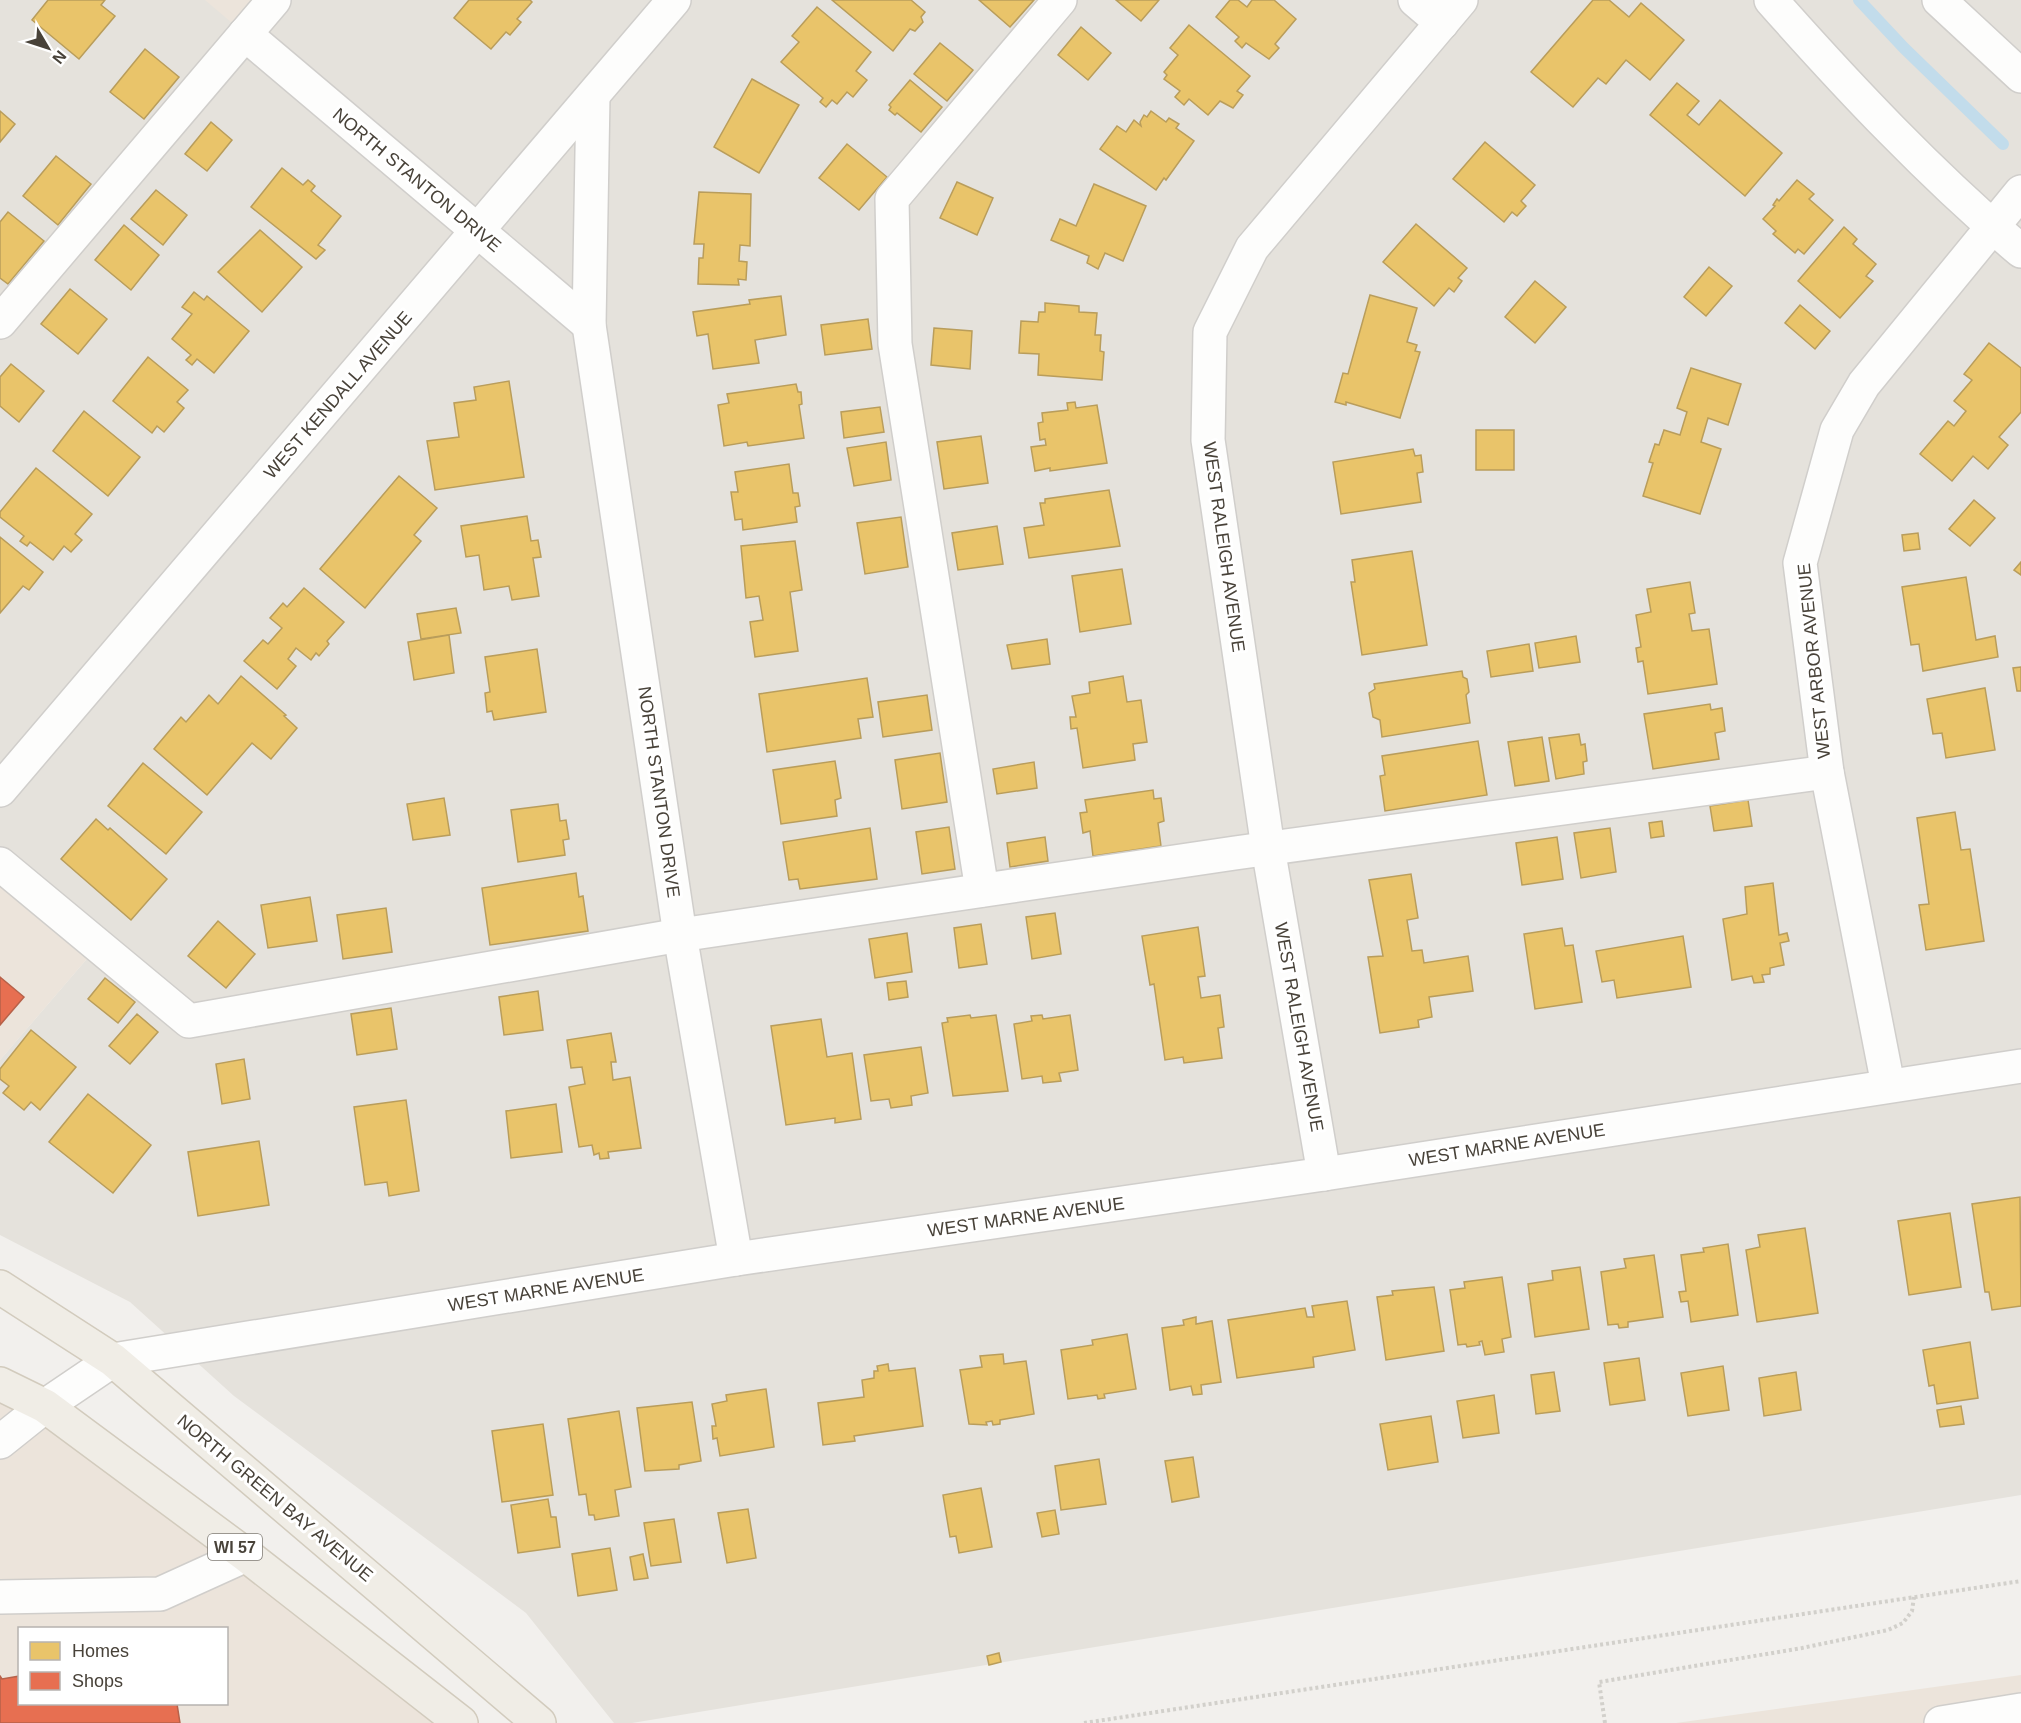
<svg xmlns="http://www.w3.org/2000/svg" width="2021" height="1723" viewBox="0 0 2021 1723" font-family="Helvetica,sans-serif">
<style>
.residential{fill:#e5e2dc}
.commercial{fill:#ece4db;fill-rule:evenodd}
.homes{fill:#e9c46a;stroke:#b99d5b;stroke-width:1.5}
.shops{fill:#e76f51;stroke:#b7624a;stroke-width:1.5}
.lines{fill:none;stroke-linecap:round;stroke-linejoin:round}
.stream{stroke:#c2dceb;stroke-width:12}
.minor-casing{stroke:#d0cecb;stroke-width:36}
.major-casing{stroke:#d2cbbd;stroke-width:36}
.path{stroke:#d2d0cb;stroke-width:4;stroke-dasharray:3 3;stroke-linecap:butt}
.minor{stroke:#fdfdfc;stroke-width:33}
.major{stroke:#f0ede6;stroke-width:33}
.labels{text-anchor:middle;stroke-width:6;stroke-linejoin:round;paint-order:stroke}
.shield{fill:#fff;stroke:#7f7b74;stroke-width:1.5}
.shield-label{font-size:16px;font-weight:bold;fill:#484239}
.street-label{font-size:18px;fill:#484239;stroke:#fff}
</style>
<rect width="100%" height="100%" fill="#f2f0ed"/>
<polygon class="residential" points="0,0 2021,0 2021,1495 632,1723 614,1723 526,1613 234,1396 130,1302 0,1235 0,1060 98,946 0,864"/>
<g class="commercial">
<polygon points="205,0 274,0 245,34"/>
<polygon points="0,864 98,946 0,1060"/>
<path d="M0,1384L461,1723H0ZM20,1628H226V1704H20Z"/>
<polygon points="2021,1675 2021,1723 1676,1723"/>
</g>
<g class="homes">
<polygon points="48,0 105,0 101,5 115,16 79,59 32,20"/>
<polygon points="469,0 530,0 532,2 517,19 521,22 510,35 506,32 491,49 454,18"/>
<polygon points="832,0 911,0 925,12 921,17 923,22 915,31 910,29 893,51"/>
<polygon points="979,0 1034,0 1010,27"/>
<polygon points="1116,0 1159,0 1141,21"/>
<polygon points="1230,0 1238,0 1247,7 1252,0 1274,0 1296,19 1275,44 1279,48 1269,59 1246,43 1242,48 1235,41 1239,37 1216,17"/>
<polygon points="1593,0 1609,0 1629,17 1641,3 1684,40 1650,80 1626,60 1606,84 1598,78 1573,107 1531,72"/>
<polygon points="817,7 871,52 856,71 867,80 853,97 847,92 837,104 832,100 826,107 820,102 823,98 781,62 799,42 792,36"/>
<polygon points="1189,25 1250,76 1237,91 1243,95 1233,108 1220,101 1208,115 1189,99 1184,105 1175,97 1180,91 1164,79 1167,75 1164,72 1178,55 1170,48"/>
<polygon points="1081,27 1111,53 1088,80 1058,55"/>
<polygon points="940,43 973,70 947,101 914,74"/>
<polygon points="145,49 179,77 144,119 110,92"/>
<polygon points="752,79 799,105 759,173 714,147"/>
<polygon points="910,80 942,107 921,132 897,113 895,115 889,110 891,107 889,105"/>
<polygon points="1677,83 1699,101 1687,115 1699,125 1720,100 1782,153 1745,196 1650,115"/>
<polygon points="0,111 15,124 0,142"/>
<polygon points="1151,111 1166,122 1169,118 1179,124 1176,128 1194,141 1166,180 1164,178 1156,190 1100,149 1117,126 1126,132 1134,120 1141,126 1140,122 1144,115 1147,117"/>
<polygon points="211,122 232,140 207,171 185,154"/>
<polygon points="1485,142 1535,185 1521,201 1526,206 1517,216 1512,212 1504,222 1453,179"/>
<polygon points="847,144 887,177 859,210 819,178"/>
<polygon points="56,156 91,184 58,225 23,196"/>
<polygon points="282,168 303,185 308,180 315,186 311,191 341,216 318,245 325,250 316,259 251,207"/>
<polygon points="1797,180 1814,194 1809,199 1833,220 1804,254 1798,249 1795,253 1773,234 1776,231 1763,219 1775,206 1773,205 1777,199 1779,201"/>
<polygon points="957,182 993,198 977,235 940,218"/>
<polygon points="1094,184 1146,206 1123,261 1105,253 1098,269 1087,263 1089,256 1051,240 1060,219 1076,226"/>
<polygon points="156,190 187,215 163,245 131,219"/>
<polygon points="699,192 751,194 750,246 740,245 739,261 747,262 746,280 738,279 739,285 698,284 699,258 703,258 704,244 694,244"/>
<polygon points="8,212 44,241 8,284 0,278 0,222"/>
<polygon points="1416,224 1467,268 1458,278 1462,281 1454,292 1449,288 1434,306 1383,262"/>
<polygon points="124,225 159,255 131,290 95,260"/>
<polygon points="1844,227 1857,239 1853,244 1876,264 1866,276 1873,281 1840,318 1798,281"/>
<polygon points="260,230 302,267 262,312 218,272"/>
<polygon points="1709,267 1732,286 1706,316 1684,297"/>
<polygon points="1535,281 1566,307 1535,343 1505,317"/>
<polygon points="70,289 107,319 78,354 41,324"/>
<polygon points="194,292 204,300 207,296 249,331 214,373 197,359 192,365 186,360 191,355 172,339 192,314 182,307"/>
<polygon points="1370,295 1417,308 1407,342 1417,345 1415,351 1420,352 1400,418 1346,402 1346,405 1335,402 1343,373 1348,374"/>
<polygon points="781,296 786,335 755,340 759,363 713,369 708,334 697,336 693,312 750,304 749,300"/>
<polygon points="1045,303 1079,306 1079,312 1097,313 1095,335 1101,335 1100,351 1104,352 1102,380 1038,375 1039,354 1019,353 1021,321 1038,322 1039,312 1045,312"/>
<polygon points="1800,305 1830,331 1815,349 1785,323"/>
<polygon points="868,319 872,349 825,355 821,325"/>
<polygon points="934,328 972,331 970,369 931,365"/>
<polygon points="1989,343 2021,368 2021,412 1999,437 2008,445 1988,469 1973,456 1952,481 1920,454 1948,421 1954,426 1966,411 1954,401 1972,380 1964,374"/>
<polygon points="148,357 188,390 177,402 184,408 164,432 157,426 152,433 113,401"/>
<polygon points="11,364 44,391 19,422 0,406 0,377"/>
<polygon points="1691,368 1741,384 1728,425 1708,418 1701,442 1721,449 1700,514 1643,496 1653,463 1649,462 1655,444 1659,445 1664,430 1680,435 1687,412 1677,408"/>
<polygon points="509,381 524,477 435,490 427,441 459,437 454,403 476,400 474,387"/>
<polygon points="796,384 798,392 801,392 802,404 799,405 804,438 748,446 747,442 724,446 718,405 729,403 727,394"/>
<polygon points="1075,402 1076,408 1097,405 1107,463 1050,471 1050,468 1035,471 1031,447 1046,445 1045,439 1040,440 1038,423 1043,422 1042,413 1068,410 1067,403"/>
<polygon points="880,407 884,432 844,438 841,412"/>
<polygon points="84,411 140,457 108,496 53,451"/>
<rect x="1476" y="430" width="38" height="40"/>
<polygon points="981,436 988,483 944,489 937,442"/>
<polygon points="886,442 891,480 854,486 847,448"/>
<polygon points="1413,449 1415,456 1421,455 1423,472 1417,473 1421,502 1341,514 1333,462"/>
<polygon points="789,464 793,493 798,493 800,506 795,507 797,522 743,530 742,519 735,520 731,492 738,492 735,472"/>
<polygon points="36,468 92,514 75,534 82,540 71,552 64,546 53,560 30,542 27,546 20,541 24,536 0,517 0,512"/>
<polygon points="399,476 437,508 414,535 421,541 365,608 320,569"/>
<polygon points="1109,490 1120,546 1029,558 1024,528 1044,525 1040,503 1045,503 1045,499"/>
<polygon points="1974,500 1995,518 1970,546 1949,529"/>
<polygon points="527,516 531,541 538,540 541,557 533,558 539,596 512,600 509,586 484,590 479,555 466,557 461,526"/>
<polygon points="901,517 908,567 865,574 857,523"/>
<polygon points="997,526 1003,564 958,570 952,533"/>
<polygon points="1918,533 1920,549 1904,551 1902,535"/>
<polygon points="0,537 43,572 29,590 23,586 0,613"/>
<polygon points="795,541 802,590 790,592 798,651 755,657 750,622 763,620 759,596 746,598 741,546"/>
<polygon points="1412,551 1427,645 1362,655 1351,582 1355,582 1352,560"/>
<polygon points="2021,562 2021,575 2014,570"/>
<polygon points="1122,569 1131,624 1080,632 1072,576"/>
<polygon points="1966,577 1976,640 1995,636 1998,657 1923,671 1919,644 1911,645 1902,587"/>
<polygon points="1690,582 1695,613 1689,614 1692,631 1709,629 1717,684 1648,694 1643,661 1638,662 1636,648 1641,647 1636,615 1651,612 1647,589"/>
<polygon points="304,588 344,622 327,641 329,644 319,656 316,653 311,660 296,648 288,659 296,666 277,689 244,661 263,640 268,644 282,628 270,618 283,603 287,607"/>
<polygon points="456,608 461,633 421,639 417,614"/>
<polygon points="449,635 454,673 414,680 408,642"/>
<polygon points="1576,636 1580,662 1539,668 1535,643"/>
<polygon points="1047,639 1050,664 1012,669 1007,645"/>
<polygon points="1529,644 1533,671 1491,677 1487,651"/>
<polygon points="537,649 546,712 494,720 492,711 487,712 485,693 490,692 485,657"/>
<polygon points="2021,667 2021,691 2017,691 2013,668"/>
<polygon points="1462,671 1463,677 1467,679 1469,692 1466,695 1470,723 1382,737 1380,720 1373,717 1369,693 1375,689 1374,684"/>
<polygon points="241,676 286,715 284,716 297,728 271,759 252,743 207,795 154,749 181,717 186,722 209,695 218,704"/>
<polygon points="1123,676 1127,702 1141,700 1147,742 1133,744 1135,760 1083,768 1077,728 1071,729 1070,717 1076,717 1072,696 1090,693 1089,682"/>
<polygon points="867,678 873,717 858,719 861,738 767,752 759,694"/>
<polygon points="1985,688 1995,750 1946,758 1942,733 1933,734 1927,699"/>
<polygon points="927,695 932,730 883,737 878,702"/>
<polygon points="1710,704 1711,710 1722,708 1725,731 1715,733 1719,759 1653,769 1644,714"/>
<polygon points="1579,734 1581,745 1585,744 1587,761 1583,762 1584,774 1556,779 1549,738"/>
<polygon points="1542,737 1549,781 1515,786 1508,742"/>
<polygon points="1478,741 1487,795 1385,811 1380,776 1385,775 1382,756"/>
<polygon points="940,753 947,802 902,809 895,760"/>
<polygon points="835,761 841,798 835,800 837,816 781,824 773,770"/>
<polygon points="1034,762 1037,788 997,794 993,769"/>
<polygon points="143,763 202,812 166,854 108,806"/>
<polygon points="1153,790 1154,799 1161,798 1164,821 1158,823 1161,846 1093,856 1090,831 1083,833 1080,813 1087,812 1085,800"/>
<polygon points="444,798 450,835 413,840 407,804"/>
<polygon points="1748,800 1752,826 1714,831 1710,806"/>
<polygon points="558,804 560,821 566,820 569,839 563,840 565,855 518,862 511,810"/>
<polygon points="1955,812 1961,850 1970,849 1984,941 1926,950 1919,905 1929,904 1917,818"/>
<polygon points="96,819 108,830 110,828 167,879 131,920 61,859"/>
<polygon points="1662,821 1664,836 1651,838 1649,823"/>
<polygon points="949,827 955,869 922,874 916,832"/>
<polygon points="870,828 877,879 800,889 798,879 789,880 783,842"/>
<polygon points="1610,828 1616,872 1581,878 1574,833"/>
<polygon points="1045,837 1048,861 1010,867 1007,843"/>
<polygon points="1557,837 1563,879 1522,885 1516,843"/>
<polygon points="576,873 579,897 583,896 588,931 490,945 482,888"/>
<polygon points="1411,874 1418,918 1407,920 1412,951 1422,950 1424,963 1468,956 1473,991 1429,997 1432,1017 1418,1020 1419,1027 1380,1033 1368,957 1383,956 1369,880"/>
<polygon points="1773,883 1779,935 1787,933 1789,941 1780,943 1784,965 1770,968 1770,974 1762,975 1764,982 1754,983 1752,976 1732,980 1723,919 1747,914 1745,887"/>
<polygon points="310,897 317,941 268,948 261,905"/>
<polygon points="386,908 392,952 343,959 337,915"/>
<polygon points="1055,913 1061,954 1032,959 1026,917"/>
<polygon points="218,921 255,954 226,988 188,956"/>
<polygon points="981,924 987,964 959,968 954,928"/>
<polygon points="1198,927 1205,976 1198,977 1201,998 1220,995 1224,1027 1218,1028 1222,1058 1184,1063 1183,1057 1165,1060 1154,984 1150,985 1142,936"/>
<polygon points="1562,928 1565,946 1573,945 1582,1002 1535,1009 1524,934"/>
<polygon points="907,933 912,972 875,978 869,939"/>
<polygon points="1683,936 1691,987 1617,998 1614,980 1602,982 1596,951"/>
<polygon points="105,978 135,1002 118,1023 88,999"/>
<polygon points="906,981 908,997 889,1000 887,983"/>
<polygon points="538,991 543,1030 504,1035 499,997"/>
<polygon points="391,1008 397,1049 357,1055 351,1014"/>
<polygon points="137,1014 158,1032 130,1064 109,1046"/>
<polygon points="970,1015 971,1018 996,1015 1008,1091 953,1096 942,1023 948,1022 947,1018"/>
<polygon points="1042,1015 1043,1019 1070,1015 1078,1070 1059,1073 1061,1081 1043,1083 1042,1076 1022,1079 1014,1024 1032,1021 1031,1016"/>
<polygon points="821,1019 827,1057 852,1053 861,1119 835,1123 835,1118 786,1125 771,1026"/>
<polygon points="31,1030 76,1067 40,1110 31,1102 24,1110 3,1093 9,1086 0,1079 0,1069"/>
<polygon points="611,1033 616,1062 611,1062 613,1080 630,1077 641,1148 608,1152 609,1158 600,1159 599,1153 594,1155 592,1145 579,1147 569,1087 585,1084 582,1067 571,1068 567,1040"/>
<polygon points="921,1047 928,1093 911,1096 912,1105 891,1108 889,1099 871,1101 864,1055"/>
<polygon points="244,1059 250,1099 222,1104 216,1064"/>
<polygon points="88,1094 151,1145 113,1193 49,1142"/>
<polygon points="406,1100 419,1191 389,1196 387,1182 365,1185 354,1107"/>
<polygon points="556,1104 562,1152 511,1158 506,1111"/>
<polygon points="259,1141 269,1205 198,1216 188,1152"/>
<polygon points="2020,1197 2021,1306 1992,1310 1989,1292 1985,1292 1972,1204"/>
<polygon points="1950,1213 1961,1287 1909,1295 1898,1221"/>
<polygon points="1805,1228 1818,1313 1757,1322 1746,1250 1760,1247 1758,1235"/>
<polygon points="1728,1244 1738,1315 1691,1322 1688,1301 1681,1302 1679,1292 1686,1291 1681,1255 1704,1252 1703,1248"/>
<polygon points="1654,1255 1663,1317 1628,1322 1628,1327 1619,1328 1618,1324 1608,1325 1601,1272 1626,1268 1624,1259"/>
<polygon points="1580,1267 1589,1329 1535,1337 1528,1284 1553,1280 1552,1271"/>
<polygon points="1502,1277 1511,1337 1502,1339 1504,1352 1485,1355 1482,1341 1479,1342 1480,1345 1467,1347 1466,1344 1458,1345 1450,1290 1465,1288 1464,1282"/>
<polygon points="1434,1287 1444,1351 1386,1360 1377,1297 1393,1295 1392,1291"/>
<polygon points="1347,1301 1355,1350 1313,1357 1314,1367 1237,1378 1228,1320 1305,1308 1307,1317 1314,1317 1312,1306"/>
<polygon points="1196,1317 1196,1324 1212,1321 1221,1382 1201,1385 1202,1394 1193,1395 1191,1386 1170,1390 1162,1328 1184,1325 1183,1320"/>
<polygon points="1127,1334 1136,1389 1104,1394 1105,1398 1098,1399 1097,1395 1068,1399 1061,1350 1093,1345 1092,1340"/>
<polygon points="1970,1342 1978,1398 1937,1404 1934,1385 1929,1386 1923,1350"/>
<polygon points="1003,1354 1004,1364 1026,1361 1034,1414 1000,1420 1000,1424 993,1425 992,1421 986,1422 987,1425 969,1424 960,1370 982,1367 980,1356"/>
<polygon points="1639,1358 1645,1400 1610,1405 1604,1363"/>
<polygon points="888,1364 889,1371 915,1368 923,1426 854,1436 855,1441 823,1445 818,1403 864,1397 862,1380 874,1378 874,1371 878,1371 877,1366"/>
<polygon points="1723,1366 1729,1410 1688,1416 1681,1373"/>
<polygon points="1554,1372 1560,1411 1536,1414 1531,1375"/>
<polygon points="1796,1372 1801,1410 1764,1416 1759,1378"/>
<polygon points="766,1389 774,1447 720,1456 717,1438 713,1439 712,1426 716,1426 712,1404 727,1401 726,1395"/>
<polygon points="1494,1395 1499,1433 1463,1438 1457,1401"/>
<polygon points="692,1402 701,1461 679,1465 679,1469 645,1471 637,1408"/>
<polygon points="1961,1406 1964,1424 1940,1427 1937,1410"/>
<polygon points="619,1411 631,1487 615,1490 619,1516 595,1520 594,1515 589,1515 586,1494 579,1495 568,1419"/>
<polygon points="1431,1416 1438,1462 1388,1470 1380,1424"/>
<polygon points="543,1424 553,1495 502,1502 492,1431"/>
<polygon points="1193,1457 1199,1497 1172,1502 1165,1461"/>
<polygon points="1099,1459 1106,1504 1061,1510 1055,1466"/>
<polygon points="981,1488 992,1547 959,1553 956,1536 950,1537 943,1495"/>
<polygon points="548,1499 551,1517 556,1517 560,1547 518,1553 511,1505"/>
<polygon points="748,1509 756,1558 727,1563 718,1513"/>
<polygon points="1055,1510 1059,1534 1042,1537 1037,1513"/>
<polygon points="674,1519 681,1562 651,1566 644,1523"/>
<polygon points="610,1548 617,1590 578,1596 572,1554"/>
<polygon points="643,1554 648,1578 634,1580 630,1557"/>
<polygon points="999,1653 1001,1662 989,1665 987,1656"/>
</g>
<g class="shops">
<polygon points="0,977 24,997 0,1025"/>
<polygon points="0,1676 2,1679 20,1676 20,1704 177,1704 180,1723 0,1723"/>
</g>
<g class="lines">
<polyline class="stream" points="1859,0 1904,48 2003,144"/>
<defs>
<g id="minor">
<polyline points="1415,0 1442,23"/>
<path d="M1771,0C1849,88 1931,175 2021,251"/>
<polyline points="1939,0 2021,76"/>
<polyline points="245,34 589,325"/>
<polyline points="593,96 589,325 680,935 736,1259"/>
<polyline points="0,322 274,0"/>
<polyline points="0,790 674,0"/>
<polyline points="0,864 189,1021 680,935 1235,853 1827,772"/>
<polyline points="982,890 895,344 892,199 1060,0"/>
<polyline points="1888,1085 1827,772 1800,563 1837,430 1864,384 2021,192"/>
<polyline points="1324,1174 1268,848 1208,440 1210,332 1252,248 1461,0"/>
<polyline points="0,1442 45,1406 113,1360 736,1259 1324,1174 2021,1066"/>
<polyline points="0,1597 160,1594 246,1555"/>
<polyline points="1941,1723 2021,1710"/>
</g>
<g id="major">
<polyline points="0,1287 113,1360 539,1723"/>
<polyline points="0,1384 45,1406 246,1555 461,1723"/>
</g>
</defs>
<use href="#minor" class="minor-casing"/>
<use href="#major" class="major-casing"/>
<g class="path">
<polyline points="1084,1723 2021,1581"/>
<polyline points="1605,1723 1599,1682 1802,1648 1888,1630 1903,1623 1912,1611 1914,1597"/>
</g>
<use href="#minor" class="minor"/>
<use href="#major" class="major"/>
</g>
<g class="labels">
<rect class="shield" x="208" y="1534" width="54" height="26" rx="4.5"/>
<g class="shield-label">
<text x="235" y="1553">WI 57</text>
</g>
<g class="street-label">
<text transform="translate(417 180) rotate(40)" y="6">NORTH STANTON DRIVE</text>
<text transform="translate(338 395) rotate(-49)" y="6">WEST KENDALL AVENUE</text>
<text transform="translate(1224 547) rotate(82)" y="6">WEST RALEIGH AVENUE</text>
<text transform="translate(1814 661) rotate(-96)" y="6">WEST ARBOR AVENUE</text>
<text transform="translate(659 792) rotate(82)" y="6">NORTH STANTON DRIVE</text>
<text transform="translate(1299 1027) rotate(80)" y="6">WEST RALEIGH AVENUE</text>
<text transform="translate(1507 1145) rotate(-9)" y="6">WEST MARNE AVENUE</text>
<text transform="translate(1026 1217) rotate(-8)" y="6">WEST MARNE AVENUE</text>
<text transform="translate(546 1290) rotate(-9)" y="6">WEST MARNE AVENUE</text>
<text transform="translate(275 1498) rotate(40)" y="6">NORTH GREEN BAY AVENUE</text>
</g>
</g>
<rect x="18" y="1627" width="210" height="78" fill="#ffffff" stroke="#b6b3b0" stroke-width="1.5"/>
<rect x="30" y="1642" width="30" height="18" fill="#e9c46a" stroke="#b6b3b0" stroke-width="1.5"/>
<text x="72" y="1657" font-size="18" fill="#484239">Homes</text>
<rect x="30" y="1672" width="30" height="18" fill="#e76f51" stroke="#b6b3b0" stroke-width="1.5"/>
<text x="72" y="1687" font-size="18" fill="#484239">Shops</text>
<g transform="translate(48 48) rotate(129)" stroke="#ffffff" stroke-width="4.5" paint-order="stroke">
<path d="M0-4.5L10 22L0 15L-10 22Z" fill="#484239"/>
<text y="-9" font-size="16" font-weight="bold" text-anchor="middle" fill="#484239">N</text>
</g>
</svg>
